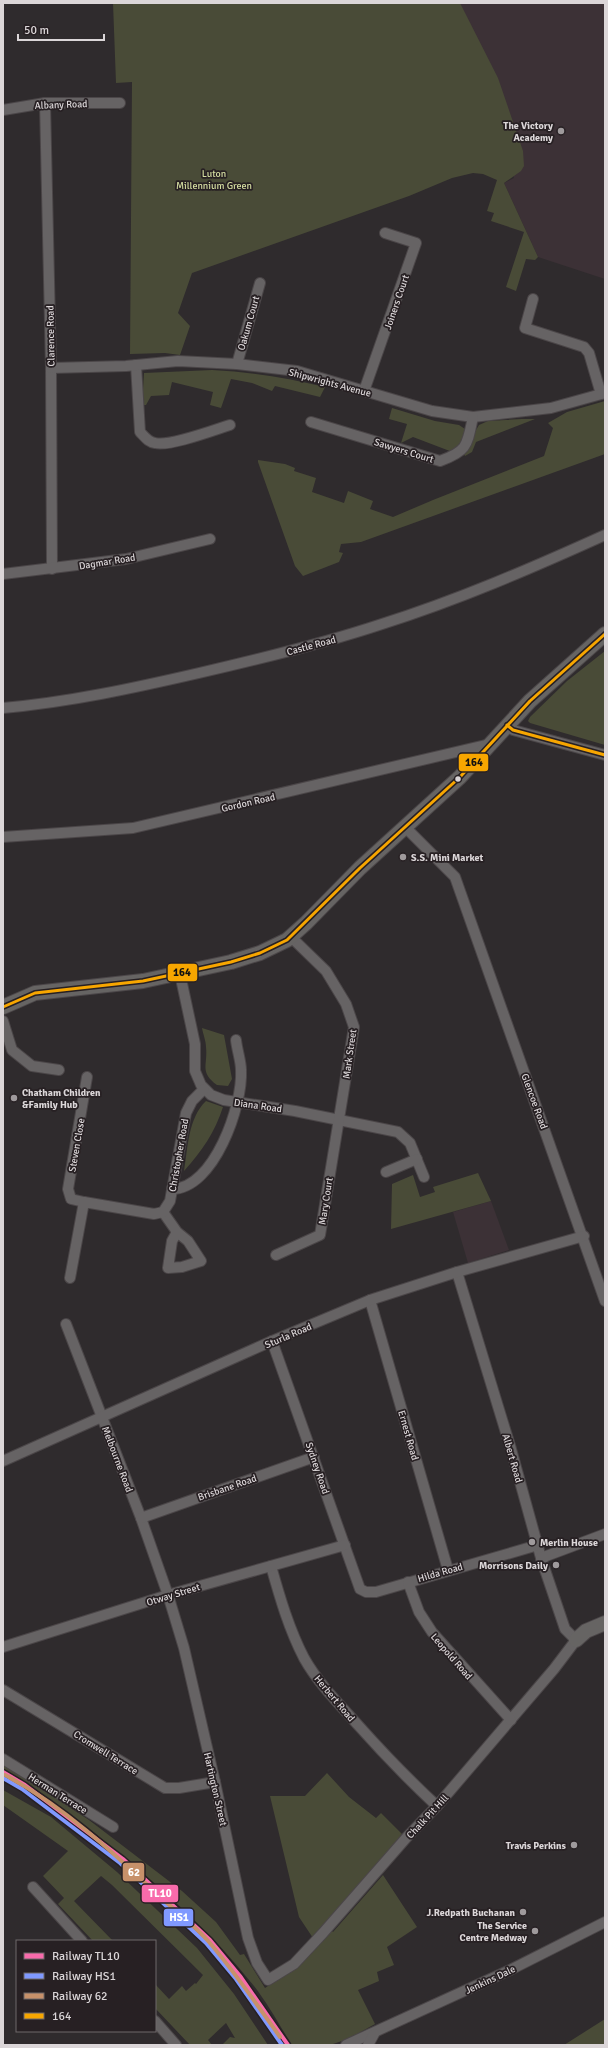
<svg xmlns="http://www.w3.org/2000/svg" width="608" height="2048" viewBox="0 0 608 2048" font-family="Signika,sans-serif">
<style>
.built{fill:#3c3136}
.green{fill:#494b37}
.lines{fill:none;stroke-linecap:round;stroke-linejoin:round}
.street-casing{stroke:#4b4648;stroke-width:12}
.secondary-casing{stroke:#4b4648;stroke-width:16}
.street{stroke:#666364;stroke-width:10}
.secondary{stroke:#666463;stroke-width:14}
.bus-1-casing{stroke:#272023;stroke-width:6}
.bus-1{stroke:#f7a600;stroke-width:3}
.rail-1-casing{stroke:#272023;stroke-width:7}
.rail-2-casing{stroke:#272023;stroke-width:7}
.rail-3-casing{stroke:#272023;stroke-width:7}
.rail-1{stroke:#f86bab;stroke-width:4}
.rail-2{stroke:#8099ff;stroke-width:4}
.rail-3{stroke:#c7916a;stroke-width:4}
.poi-dot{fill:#9f9a9c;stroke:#272023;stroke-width:1.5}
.bus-dot{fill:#dbd6d8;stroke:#272023;stroke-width:1.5}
.labels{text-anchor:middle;stroke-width:3.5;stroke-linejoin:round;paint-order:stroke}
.street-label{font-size:10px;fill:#dbd6d8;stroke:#272023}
.poi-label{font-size:10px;font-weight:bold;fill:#dbd6d8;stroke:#272023;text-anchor:end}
.park-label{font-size:10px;fill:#d4dda1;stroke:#272023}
.line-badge{stroke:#272023;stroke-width:1.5}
.badge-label{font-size:11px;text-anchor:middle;font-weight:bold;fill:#fff}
.pale-badge-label{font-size:11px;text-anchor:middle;font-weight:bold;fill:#111}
</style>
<rect width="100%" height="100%" fill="#2f2b2d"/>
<g class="built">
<polygon points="460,3 605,3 605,279 538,257 504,183 514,178"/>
<polygon points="491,1201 509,1250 468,1263 453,1212"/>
</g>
<g class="green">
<polygon points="113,3 460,3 498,78 523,151 524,166 521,171 504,183 538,257 535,260 526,259 516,291 506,287 524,232 491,221 494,213 487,211 497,180 483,174 473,173 452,178 409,196 192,273 178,313 190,326 180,355 165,353 130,354 132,82 116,83"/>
<path d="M212,370C251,372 287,378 325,387L320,397L275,386L272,391L252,383L231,379L221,408L210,405L213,392L172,382L169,395L151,396L146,405H142L144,373Z"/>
<polygon points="605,401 605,454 361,542 341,544 339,552 343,553 339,562 303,576 295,566 258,462 258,460 285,464 295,468 294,471 316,478 312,492 344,503 348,491 373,501 370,509 393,517 433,500 544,456 553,428 548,423 567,412"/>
<polygon points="392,408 435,421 459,425 465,429 467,434 455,453 413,437 401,443 407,424 389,419"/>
<polygon points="522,419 535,419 476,442 472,452 465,456 463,452 479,425 488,421"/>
<polygon points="605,651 605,745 530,723 528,721 530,717 567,681"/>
<path d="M202,1028L224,1035L232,1079L228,1086L217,1085C199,1072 208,1065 206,1047C206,1041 203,1034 202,1028Z"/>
<path d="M206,1101L223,1107C215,1132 202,1151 184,1171C188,1148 188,1118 206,1101Z"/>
<polygon points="478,1173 491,1201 391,1229 392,1184 413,1175 420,1197 435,1192 433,1187"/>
<path d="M3,1764L89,1820L182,1891L216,1922L240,1955L244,1954L265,1988L284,1975L330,1929L333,1932L383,1875L417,1927L387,1947L394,1965L377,1972L379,1981L358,1990L375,2024L348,2039L330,2045H292C280,2026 268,2004 254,1986C213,1934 165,1891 114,1849C78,1820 43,1793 3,1771Z"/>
<polygon points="327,1773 349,1797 376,1818 381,1813 402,1834 323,1933 313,1938 299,1917 270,1796 305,1796"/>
<polygon points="3,1790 51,1817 117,1872 197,1948 234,1994 268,2045 222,2045 230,2037 235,2038 226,2023 208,2040 212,2045 190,2045 155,2008 155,1984 169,1999 182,1986 186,1991 195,1983 196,1984 203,1975 112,1885 101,1876 74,1901 113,1941 93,1941 58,1904 64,1898 43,1876 68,1851 3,1805"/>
<polygon points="605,2019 605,2045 564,2045"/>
</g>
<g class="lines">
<defs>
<g id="street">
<polyline points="45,103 51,368 52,569"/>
<polyline points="3,110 45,103 120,103"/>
<polyline points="533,299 525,328 584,347 589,353 601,394"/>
<polyline points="237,364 260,283"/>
<path d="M136,365L140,432C145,437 148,442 155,443C169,447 214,430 230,425"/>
<polyline points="51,368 126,366 178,361 237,364 297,371 432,411 473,417 551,408 605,393"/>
<polyline points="364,391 416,243 385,233"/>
<path d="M311,422L440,461C468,451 467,445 473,417"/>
<polyline points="3,574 126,559 210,539"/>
<path d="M3,708C70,702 134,688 199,673C260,659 322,644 382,624C458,600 532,568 605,535"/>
<polyline points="507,725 513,730 605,755"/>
<polyline points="405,827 455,877 605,1301"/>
<polyline points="3,837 133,828 490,744"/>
<polyline points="180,974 195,1044 195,1071 201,1085 211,1095 224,1100 295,1111 398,1132 410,1143 424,1177"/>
<polyline points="3,1021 12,1050 32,1066 59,1070"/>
<polyline points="386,1172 417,1159"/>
<path d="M172,1189C214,1189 243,1105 241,1070C241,1061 237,1050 236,1040"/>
<polyline points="84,1202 71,1199 68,1189 87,1077"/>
<polyline points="163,1212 177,1232 188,1241 201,1261 182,1267 168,1268 172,1241 177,1232"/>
<polyline points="276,1255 320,1235 354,1027 346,1004 326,971 291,937"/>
<polyline points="70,1278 84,1202 154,1214 163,1212 170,1201 186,1113 192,1101 204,1089"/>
<polyline points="370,1300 448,1570"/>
<polyline points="66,1324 141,1518 168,1595 184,1648 215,1782 248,1938 257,1963 268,1980 294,1964 323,1933 407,1837 437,1806 554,1669 576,1640 565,1629 541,1558 511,1449 457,1272"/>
<polyline points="272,1341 360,1589 366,1592 376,1592 538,1545"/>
<polyline points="3,1461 272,1341 370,1300 457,1272 584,1236"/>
<polyline points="141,1518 314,1457"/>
<polyline points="541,1558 605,1534"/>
<path d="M271,1566C280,1598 289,1629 304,1658C318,1683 339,1704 358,1725C383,1753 409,1780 437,1806"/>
<polyline points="408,1582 419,1612 432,1632 511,1720"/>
<polyline points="3,1647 168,1595 345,1545"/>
<polyline points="3,1690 165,1788 179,1788 215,1782"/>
<polyline points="3,1759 113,1827"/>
<polyline points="33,1887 82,1941"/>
<polyline points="155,2021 176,2045"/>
<polyline points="346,2045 510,1970 605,1922"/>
<polyline points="368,2045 374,2034"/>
</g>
<g id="secondary">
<polyline points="3,1007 35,993 143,981 231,962 260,953 287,940 306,923 360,868 460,777 530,701 605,634"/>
<polyline points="576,1640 586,1631 605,1623"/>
</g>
</defs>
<use href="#street" class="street-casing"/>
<use href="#secondary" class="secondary-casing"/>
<use href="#street" class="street"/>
<use href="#secondary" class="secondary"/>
<defs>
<g id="bus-1">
<polyline points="507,725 513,730 605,755"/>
<polyline points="3,1007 35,993 143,981 231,962 260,953 287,940 360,868 460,777 530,701 605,634"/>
</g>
</defs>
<use href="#bus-1" class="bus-1-casing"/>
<use href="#bus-1" class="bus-1"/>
<defs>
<polyline id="rail-1" points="3,1772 25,1785 123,1859 210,1940 240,1976 288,2045"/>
<polyline id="rail-2" points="3,1778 22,1789 120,1863 206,1943 236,1979 282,2045"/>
<path id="rail-3" d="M5,1775C63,1806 113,1852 160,1897C176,1911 195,1926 209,1942C235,1972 257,2005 280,2037"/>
</defs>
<use href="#rail-1" class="rail-1-casing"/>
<use href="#rail-2" class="rail-2-casing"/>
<use href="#rail-3" class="rail-3-casing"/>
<use href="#rail-1" class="rail-1"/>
<use href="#rail-2" class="rail-2"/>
<use href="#rail-3" class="rail-3"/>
</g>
<g class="poi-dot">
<circle cx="561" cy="131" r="4"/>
<circle cx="403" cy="857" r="4"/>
<circle cx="14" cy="1098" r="4"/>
<circle cx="532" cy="1542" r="4"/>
<circle cx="556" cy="1565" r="4"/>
<circle cx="574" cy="1845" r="4"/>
<circle cx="523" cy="1912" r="4"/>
<circle cx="535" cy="1931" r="4"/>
</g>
<circle class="bus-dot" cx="458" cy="779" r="3.5"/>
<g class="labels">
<g class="street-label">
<text transform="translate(61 104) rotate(-2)" y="4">Albany Road</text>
<text transform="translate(396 302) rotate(-71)" y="4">Joiners Court</text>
<text transform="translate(248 323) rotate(-74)" y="4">Oakum Court</text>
<text transform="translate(50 336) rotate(-91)" y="4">Clarence Road</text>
<text transform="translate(330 382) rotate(15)" y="4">Shipwrights Avenue</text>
<text transform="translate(404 450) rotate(17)" y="4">Sawyers Court</text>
<text transform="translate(107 561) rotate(-9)" y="4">Dagmar Road</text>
<text transform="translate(311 645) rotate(-15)" y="4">Castle Road</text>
<text transform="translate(248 802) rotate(-13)" y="4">Gordon Road</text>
<text transform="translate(349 1054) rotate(-82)" y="4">Mark Street</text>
<text transform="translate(535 1101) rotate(70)" y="4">Glencoe Road</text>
<text transform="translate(258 1105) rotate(8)" y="4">Diana Road</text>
<text transform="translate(76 1145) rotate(-80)" y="4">Steven Close</text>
<text transform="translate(178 1155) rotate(-80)" y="4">Christopher Road</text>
<text transform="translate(325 1201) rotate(-81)" y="4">Mary Court</text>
<text transform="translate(288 1335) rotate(-23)" y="4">Sturla Road</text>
<text transform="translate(409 1435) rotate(74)" y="4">Ernest Road</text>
<text transform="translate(513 1458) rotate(74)" y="4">Albert Road</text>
<text transform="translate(118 1459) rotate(69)" y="4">Melbourne Road</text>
<text transform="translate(318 1468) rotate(71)" y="4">Sydney Road</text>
<text transform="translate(227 1487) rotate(-19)" y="4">Brisbane Road</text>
<text transform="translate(440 1572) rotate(-16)" y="4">Hilda Road</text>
<text transform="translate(173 1594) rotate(-17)" y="4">Otway Street</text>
<text transform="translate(452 1656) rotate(49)" y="4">Leopold Road</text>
<text transform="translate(335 1698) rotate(50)" y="4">Herbert Road</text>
<text transform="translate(106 1752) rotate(32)" y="4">Cromwell Terrace</text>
<text transform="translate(216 1789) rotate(77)" y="4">Hartington Street</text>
<text transform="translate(58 1793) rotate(32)" y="4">Herman Terrace</text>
<text transform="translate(427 1816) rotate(-47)" y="4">Chalk Pit Hill</text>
<text transform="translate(490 1979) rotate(-25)" y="4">Jenkins Dale</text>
</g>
<g class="poi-label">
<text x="553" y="129">The Victory<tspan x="553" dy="12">Academy</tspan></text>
<text x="411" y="861" text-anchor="start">S.S. Mini Market</text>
<text x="22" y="1096" text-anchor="start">Chatham Children<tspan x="22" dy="12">&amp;Family Hub</tspan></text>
<text x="540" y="1546" text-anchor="start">Merlin House</text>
<text x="548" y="1569">Morrisons Daily</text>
<text x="566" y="1849">Travis Perkins</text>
<text x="515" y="1916">J.Redpath Buchanan</text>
<text x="527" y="1929">The Service<tspan x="527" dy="12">Centre Medway</tspan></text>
</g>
<g class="park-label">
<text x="214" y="177">Luton<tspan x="214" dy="12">Millennium Green</tspan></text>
</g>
</g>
<g class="line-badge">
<rect x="458" y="753" width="31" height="19" rx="4" fill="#f7a600"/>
<rect x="167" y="963" width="31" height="19" rx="4" fill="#f7a600"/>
<rect x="122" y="1862" width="23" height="20" rx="4" fill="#c7916a"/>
<rect x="141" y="1884" width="38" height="19" rx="4" fill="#f86bab"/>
<rect x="163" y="1908" width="31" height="19" rx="4" fill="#8099ff"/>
</g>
<g class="badge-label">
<text x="134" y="1876">62</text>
<text x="160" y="1897">TL10</text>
<text x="179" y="1921">HS1</text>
</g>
<g class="pale-badge-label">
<text x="474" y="766">164</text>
<text x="182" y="976">164</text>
</g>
<rect width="608" height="2048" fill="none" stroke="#dbd6d8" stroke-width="8"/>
<rect x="16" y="1940" width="140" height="92" fill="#272023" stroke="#6f696b"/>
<rect x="24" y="1953" width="20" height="6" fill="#f86bab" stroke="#6f696b"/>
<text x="52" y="1960" font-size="12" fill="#dbd6d8">Railway TL10</text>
<rect x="24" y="1973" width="20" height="6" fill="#8099ff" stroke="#6f696b"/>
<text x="52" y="1980" font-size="12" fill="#dbd6d8">Railway HS1</text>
<rect x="24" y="1993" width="20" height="6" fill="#c7916a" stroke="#6f696b"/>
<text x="52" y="2000" font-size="12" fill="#dbd6d8">Railway 62</text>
<rect x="24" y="2013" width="20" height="6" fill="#f7a600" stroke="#6f696b"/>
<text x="52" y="2020" font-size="12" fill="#dbd6d8">164</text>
<path d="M18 34v6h86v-6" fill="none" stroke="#dbd6d8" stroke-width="2"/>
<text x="24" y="34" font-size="12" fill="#dbd6d8" stroke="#272023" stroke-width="3" paint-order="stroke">50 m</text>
</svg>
